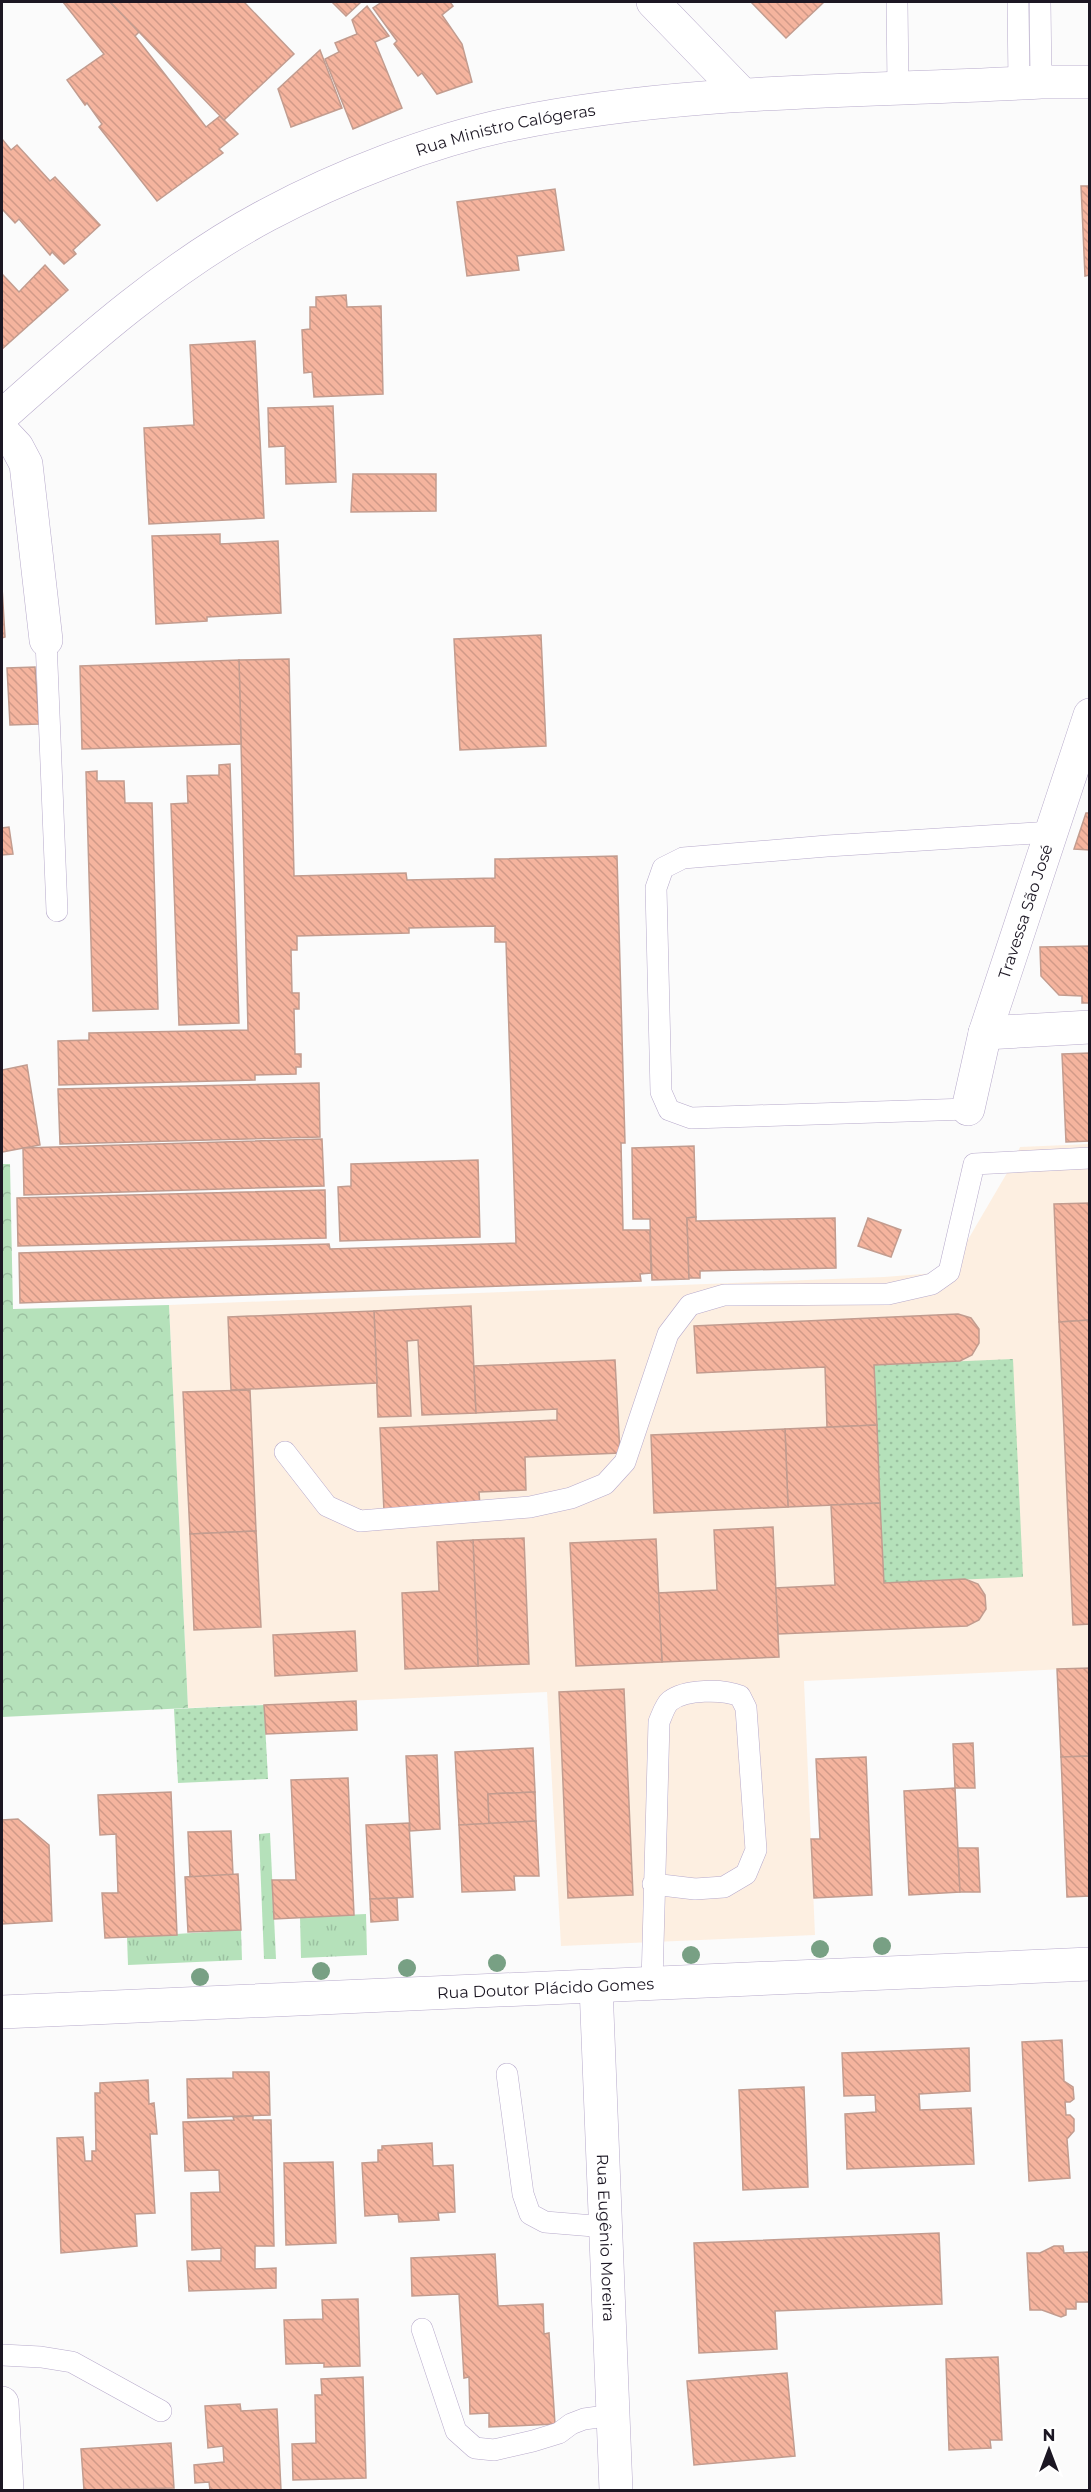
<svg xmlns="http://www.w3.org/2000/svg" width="1091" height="2492" viewBox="0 0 1091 2492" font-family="Montserrat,sans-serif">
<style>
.medical{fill:#fdefe1}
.grass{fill:url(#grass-tufts)}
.forest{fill:url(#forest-crowns)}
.garden{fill:url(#garden-dots)}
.building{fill:url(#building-back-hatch);stroke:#c29c8f;stroke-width:1.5}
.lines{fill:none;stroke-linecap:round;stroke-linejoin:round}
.service-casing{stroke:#b7aacb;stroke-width:22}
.minor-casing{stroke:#b7aacb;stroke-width:34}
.primary-casing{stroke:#b7aacb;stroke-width:34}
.service{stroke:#fff;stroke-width:21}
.minor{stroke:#fff;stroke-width:33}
.primary{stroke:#fff;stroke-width:33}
.tree{fill:#78a084}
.labels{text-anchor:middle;stroke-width:5;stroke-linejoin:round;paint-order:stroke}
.street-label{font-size:16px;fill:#1c1723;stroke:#fff}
</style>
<defs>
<pattern id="grass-tufts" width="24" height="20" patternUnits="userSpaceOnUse" patternTransform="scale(1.5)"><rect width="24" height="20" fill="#b5e1ba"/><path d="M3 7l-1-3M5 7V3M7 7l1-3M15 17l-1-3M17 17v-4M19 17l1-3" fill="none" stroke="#9bc0a0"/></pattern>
<pattern id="forest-crowns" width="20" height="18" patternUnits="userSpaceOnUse" patternTransform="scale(1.5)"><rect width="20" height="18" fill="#b5e1ba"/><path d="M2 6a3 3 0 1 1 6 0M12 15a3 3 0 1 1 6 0" fill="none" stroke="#9bc0a0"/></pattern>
<pattern id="garden-dots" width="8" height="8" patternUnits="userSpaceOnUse" patternTransform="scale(1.5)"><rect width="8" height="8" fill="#b5e1ba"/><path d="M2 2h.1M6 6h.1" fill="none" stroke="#9bc0a0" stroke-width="1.8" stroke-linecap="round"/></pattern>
<pattern id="building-back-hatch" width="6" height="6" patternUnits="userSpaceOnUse" patternTransform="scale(1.5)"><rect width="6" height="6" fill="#f5b49e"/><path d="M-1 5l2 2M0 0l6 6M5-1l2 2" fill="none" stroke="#d19a88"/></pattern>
</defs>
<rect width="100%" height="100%" fill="#fbfbfb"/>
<polygon class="medical" points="1089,1144 1089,1668 804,1681 815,1935 561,1946 547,1692 188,1708 169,1305 884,1277 949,1272 1014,1161 1020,1147"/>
<g class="grass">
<polygon points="270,1833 276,1959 264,1959 259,1834"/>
<polygon points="366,1914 367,1955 301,1958 300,1917"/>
<polygon points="241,1930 242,1960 128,1965 127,1937"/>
</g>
<polygon class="forest" points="2,1164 10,1164 13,1309 169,1305 188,1708 2,1717"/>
<g class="garden">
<polygon points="1013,1359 1023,1577 884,1583 874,1365"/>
<polygon points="264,1705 268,1779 178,1783 174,1709"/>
</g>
<g class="building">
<polygon points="63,2 110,2 139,32 135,36 206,127 220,116 238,134 219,149 223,153 157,201 99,127 102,124 87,103 85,105 67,80 104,54"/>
<polygon points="110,2 244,2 294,54 224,120"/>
<polygon points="332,2 361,2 346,16"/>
<polygon points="382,2 450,2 453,6 442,15 462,44 472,82 437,94 422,73 418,76 394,44 397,41 373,8"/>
<polygon points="751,2 824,2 786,38"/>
<polygon points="367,6 389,36 375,42 402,108 353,129 325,59 339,52 335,43 357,34 352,20"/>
<polygon points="320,50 342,108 291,127 278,89"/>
<polygon points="2,139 11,150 17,145 50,181 55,177 100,225 73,250 76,254 64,264 52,252 50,255 19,219 15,223 2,209"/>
<polygon points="1081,186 1090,186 1090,275 1085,276"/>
<polygon points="555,189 564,250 517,256 519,270 467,276 457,202"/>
<polygon points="45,265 68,290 2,349 2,274 19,292"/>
<polygon points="346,295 347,307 381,306 383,394 314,397 312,372 304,373 302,330 310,329 310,307 316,307 316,297"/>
<polygon points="255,341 264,518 149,524 144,428 194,425 190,345"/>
<polygon points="333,406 336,482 286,484 285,446 269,447 268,408"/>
<polygon points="353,474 436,474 436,511 351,512"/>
<polygon points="220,534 220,544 278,541 281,613 207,617 207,621 156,624 152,536"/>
<polygon points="2,587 5,637 2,638"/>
<polygon points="541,635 546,746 460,750 454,639"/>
<polygon points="289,659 294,876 406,873 407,880 495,878 495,859 617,856 625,1143 621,1143 623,1230 650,1230 651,1273 640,1274 641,1281 20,1303 19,1253 329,1244 330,1249 516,1243 506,942 495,942 495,926 409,928 409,933 297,936 297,950 291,950 292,993 299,993 299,1009 294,1009 295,1054 301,1054 301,1067 296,1067 296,1074 255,1075 255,1080 59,1085 58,1041 89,1040 89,1033 248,1030 239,660"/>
<polygon points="239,660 241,744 82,749 80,666"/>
<polygon points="35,667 39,724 10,725 7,668"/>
<polygon points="230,764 239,1023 179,1025 171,804 188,803 187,776 219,775 219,765"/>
<polygon points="97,771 97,781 124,781 125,803 152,803 158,1009 93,1011 86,772"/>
<polygon points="1086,813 1090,813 1090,850 1074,849"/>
<polygon points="9,827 13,854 2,855 2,828"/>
<polygon points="1090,946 1090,1003 1082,1003 1082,996 1059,995 1041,976 1040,947"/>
<polygon points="1090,1053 1090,1141 1066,1142 1062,1054"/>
<polygon points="27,1065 40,1145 2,1152 2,1070"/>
<polygon points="319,1083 320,1137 60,1144 58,1089"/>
<polygon points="322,1139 324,1186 24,1195 23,1148"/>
<polygon points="694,1146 696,1217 687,1218 689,1279 652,1280 650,1219 633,1219 632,1148"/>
<polygon points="478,1160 480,1237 340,1241 338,1187 351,1186 351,1164"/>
<polygon points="325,1190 326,1238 18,1246 17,1198"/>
<polygon points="1090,1203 1090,1320 1059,1322 1054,1204"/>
<polygon points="696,1217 696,1221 835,1218 836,1268 700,1271 700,1278 689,1278 687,1218"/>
<polygon points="868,1218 901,1230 891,1257 858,1246"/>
<polygon points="471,1306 476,1413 422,1415 418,1340 407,1341 411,1416 378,1417 374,1311"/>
<polygon points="374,1311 377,1383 231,1390 228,1317"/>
<polygon points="958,1314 971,1318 979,1329 979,1343 972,1355 960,1361 874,1365 877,1425 827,1427 825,1367 697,1373 694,1326"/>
<polygon points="1090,1320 1090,1624 1073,1625 1059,1322"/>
<polygon points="615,1360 620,1453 525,1457 526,1490 479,1492 480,1506 384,1511 380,1428 557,1420 557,1409 476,1413 474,1366"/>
<polygon points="250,1390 256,1531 190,1534 183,1392"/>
<polygon points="877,1425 880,1503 788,1507 785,1429"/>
<polygon points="785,1429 788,1507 654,1513 651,1435"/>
<polygon points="880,1503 884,1583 965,1579 978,1584 985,1595 986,1609 979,1620 967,1626 778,1634 775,1588 835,1585 831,1505"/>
<polygon points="773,1527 779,1657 662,1662 658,1593 717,1590 714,1530"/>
<polygon points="256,1531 261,1627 194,1630 190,1534"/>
<polygon points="524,1538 529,1664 478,1666 473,1540"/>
<polygon points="656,1539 662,1662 576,1666 570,1543"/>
<polygon points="473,1540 478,1666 405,1669 402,1593 439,1591 437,1542"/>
<polygon points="355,1631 357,1671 275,1676 273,1635"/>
<polygon points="1090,1668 1090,1756 1061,1757 1057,1669"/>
<polygon points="624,1689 633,1895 568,1898 559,1692"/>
<polygon points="356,1701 357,1730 266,1734 264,1705"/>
<polygon points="973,1743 975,1788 955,1788 953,1744"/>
<polygon points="533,1748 535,1792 488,1794 489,1824 459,1825 455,1752"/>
<polygon points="437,1755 440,1829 410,1831 406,1756"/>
<polygon points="1090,1756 1090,1896 1067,1897 1061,1757"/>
<polygon points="866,1757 872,1895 814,1898 811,1839 820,1839 816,1759"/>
<polygon points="348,1778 354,1915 274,1919 272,1880 296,1880 291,1780"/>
<polygon points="955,1788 960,1892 909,1895 904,1791"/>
<polygon points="171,1792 177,1935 105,1938 102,1893 118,1893 116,1834 100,1835 98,1795"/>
<polygon points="535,1792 536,1821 489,1824 488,1794"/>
<polygon points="18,1819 49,1845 52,1921 2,1924 2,1820"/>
<polygon points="536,1821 539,1876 514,1876 515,1890 462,1892 459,1825"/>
<polygon points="409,1823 413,1897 370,1899 366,1825"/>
<polygon points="231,1831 234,1897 191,1899 188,1832"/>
<polygon points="958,1848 978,1848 980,1892 960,1892"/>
<polygon points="238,1874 241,1930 188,1932 185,1877"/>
<polygon points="397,1898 398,1920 371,1922 370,1899"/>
<polygon points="1062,2040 1064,2081 1073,2087 1074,2099 1070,2102 1065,2102 1066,2115 1070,2115 1074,2119 1074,2131 1067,2139 1070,2178 1029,2181 1022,2042"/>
<polygon points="969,2048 970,2091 919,2094 920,2110 971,2108 974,2164 847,2169 845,2114 876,2112 875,2095 844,2096 842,2053"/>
<polygon points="233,2072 269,2072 270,2115 188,2118 187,2079 233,2078"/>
<polygon points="148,2080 149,2104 154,2103 157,2134 150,2134 155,2213 135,2214 137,2246 61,2253 57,2138 83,2137 85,2161 92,2161 92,2151 96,2151 95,2093 100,2093 100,2083"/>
<polygon points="804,2087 808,2187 743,2190 739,2090"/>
<polygon points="253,2116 253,2120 271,2120 274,2246 255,2246 255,2269 276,2268 276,2288 189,2291 187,2261 221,2261 221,2248 192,2250 191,2193 220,2192 219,2170 185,2171 183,2122 234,2120 233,2117"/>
<polygon points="432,2143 433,2166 453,2165 455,2212 438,2213 439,2220 399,2222 398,2214 365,2216 362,2163 378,2162 378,2150 382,2150 382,2146"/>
<polygon points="333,2162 336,2243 286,2245 284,2163"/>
<polygon points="939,2233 942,2304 775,2311 777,2349 699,2353 694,2243"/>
<polygon points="1054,2246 1063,2246 1064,2253 1090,2252 1090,2302 1076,2302 1076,2309 1066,2309 1066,2315 1061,2317 1042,2310 1030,2310 1027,2253 1040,2253"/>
<polygon points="495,2254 498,2306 543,2304 544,2334 549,2333 555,2424 489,2427 489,2413 470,2414 469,2377 464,2378 459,2294 412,2296 411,2258"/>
<polygon points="358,2299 360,2366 324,2367 324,2363 286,2364 284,2320 323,2319 322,2300"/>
<polygon points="998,2357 1002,2440 990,2440 991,2448 949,2450 946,2359"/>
<polygon points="787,2373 795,2456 694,2465 687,2381"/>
<polygon points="363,2377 366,2478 293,2480 292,2444 316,2443 315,2395 322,2395 321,2379"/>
<polygon points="240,2404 241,2411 277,2409 281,2490 210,2490 209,2482 195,2483 194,2465 224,2462 223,2446 208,2448 205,2406"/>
<polygon points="171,2443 174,2488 84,2490 81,2449"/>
</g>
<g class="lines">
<defs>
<g id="service">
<polyline points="897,2 898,88"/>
<polyline points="1018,2 1019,83"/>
<polyline points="1040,2 1041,82"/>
<polyline points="46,640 57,911"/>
<polyline points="968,1109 691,1118 669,1110 661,1092 656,888 663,868 683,858 827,846 1051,832"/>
<polyline points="285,1452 327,1506 360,1521 530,1507 571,1498 605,1484 625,1462 668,1334 690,1305 724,1295 888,1294 932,1284 949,1272 974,1164 1090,1158"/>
<path d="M652,1983L659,1722C662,1715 665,1705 670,1701C685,1689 723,1689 740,1696L746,1708L756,1850L746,1874L724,1887L695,1889L653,1884"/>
<polyline points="507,2074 523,2194 530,2214 545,2222 606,2227"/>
<polyline points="422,2329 456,2431 475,2448 494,2450 533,2441 559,2433 571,2424 584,2419 613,2415"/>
<polyline points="2,2355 41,2357 72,2362 161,2411"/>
</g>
<g id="minor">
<polyline points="653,2 743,95"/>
<polyline points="2,431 17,447 26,464 46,640"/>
<polyline points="985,1033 1090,1027"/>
<path id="s1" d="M968,1109L985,1033L1090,715"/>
<path id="s2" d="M596,1986L616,2490"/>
<path id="s3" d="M2,2012L1090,1964"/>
<polyline points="2,2403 7,2490"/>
</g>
<g id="primary">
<path id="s4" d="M2,416C84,343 169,267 267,215C340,176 430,141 511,124C685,88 864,92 1041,82H1090"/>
</g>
</defs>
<use href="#service" class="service-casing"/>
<use href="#minor" class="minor-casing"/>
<use href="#primary" class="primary-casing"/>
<use href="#service" class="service"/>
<use href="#minor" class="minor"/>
<use href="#primary" class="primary"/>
</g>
<g class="tree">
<circle cx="882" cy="1946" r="9"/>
<circle cx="820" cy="1949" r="9"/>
<circle cx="691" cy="1955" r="9"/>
<circle cx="497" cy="1963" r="9"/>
<circle cx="407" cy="1968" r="9"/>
<circle cx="321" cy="1971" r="9"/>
<circle cx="200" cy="1977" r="9"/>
</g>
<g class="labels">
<g class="street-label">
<text dy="6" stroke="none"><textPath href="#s4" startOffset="588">Rua Ministro Calógeras</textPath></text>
<text dy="6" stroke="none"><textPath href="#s1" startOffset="206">Travessa São José</textPath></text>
<text dy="6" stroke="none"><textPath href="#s3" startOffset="544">Rua Doutor Plácido Gomes</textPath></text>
<text dy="6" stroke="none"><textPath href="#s2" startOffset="252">Rua Eugênio Moreira</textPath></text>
</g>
</g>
<rect width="1091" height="2492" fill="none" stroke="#1c1723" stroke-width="6"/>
<g transform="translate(1049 2450)" stroke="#ffffff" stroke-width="4.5" paint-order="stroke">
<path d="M0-4.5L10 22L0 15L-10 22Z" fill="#1c1723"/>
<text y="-9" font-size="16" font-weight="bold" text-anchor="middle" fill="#1c1723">N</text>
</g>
</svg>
